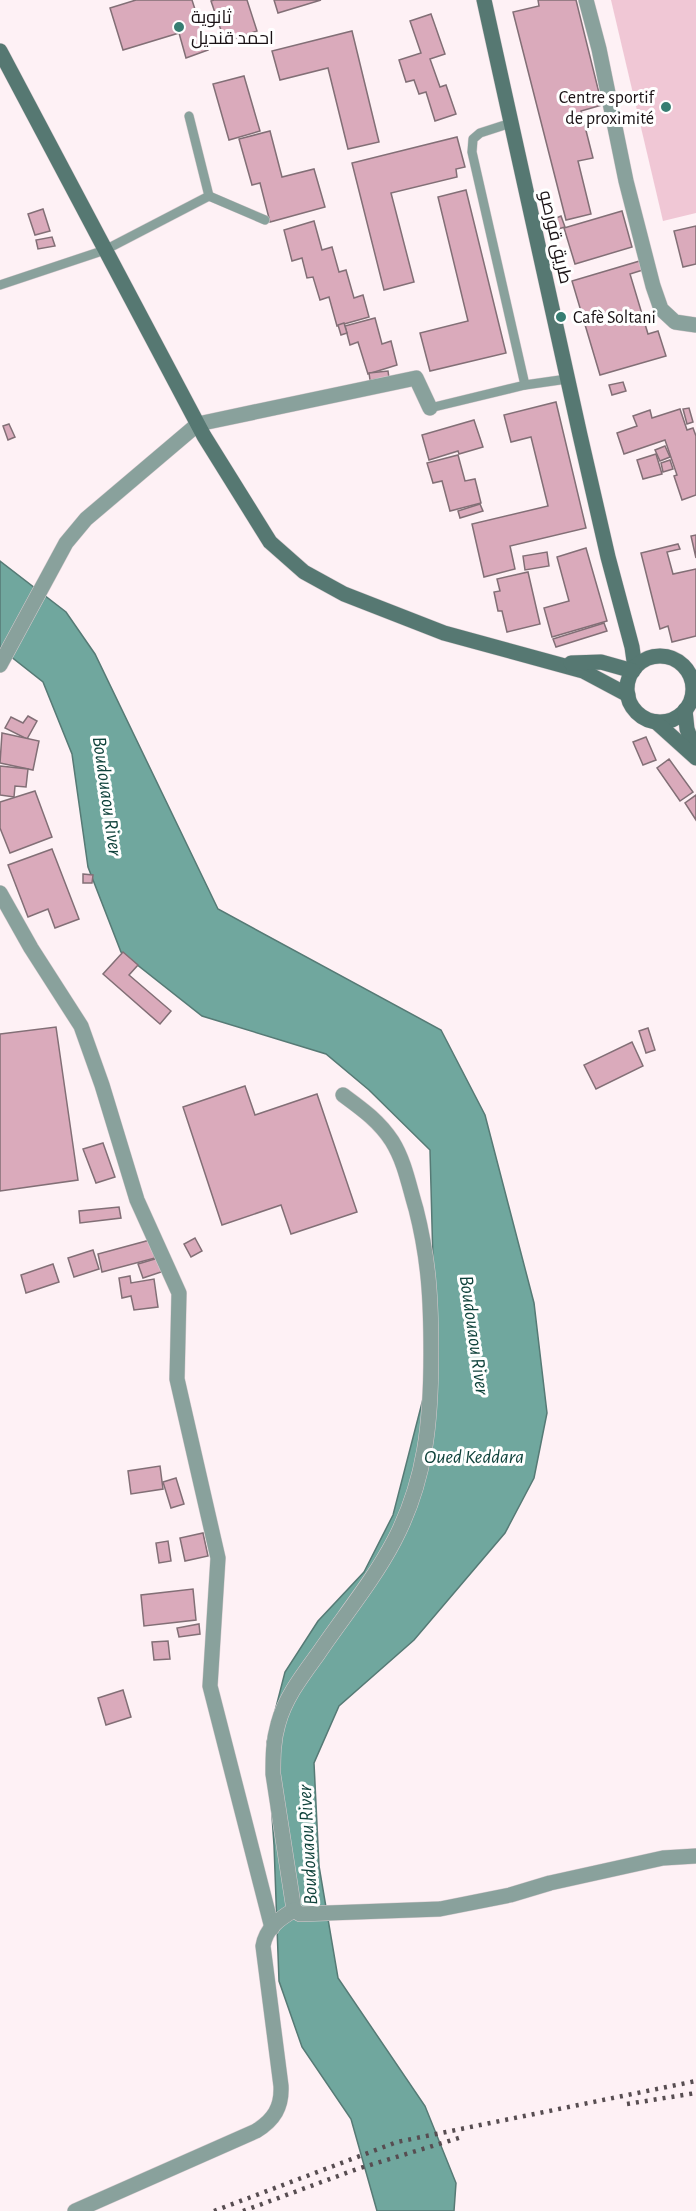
<svg xmlns="http://www.w3.org/2000/svg" width="696" height="2211" viewBox="0 0 696 2211" font-family="'Alegreya Sans',Cairo,sans-serif">
<style>
.green{fill:#f0c7d5}
.water{fill:#70a79e;stroke:#567a75;stroke-width:1.5}
.building{fill:#daaabb;stroke:#826f76;stroke-width:1.5}
.lines{fill:none;stroke-linecap:round;stroke-linejoin:round}
.service-casing{stroke:#d9cdd1;stroke-width:10}
.minor-casing{stroke:#d9cdd1;stroke-width:16}
.secondary-casing{stroke:#d9cdd1;stroke-width:16}
.service{stroke:#89a19c;stroke-width:9}
.minor{stroke:#89a19c;stroke-width:15}
.secondary{stroke:#567872;stroke-width:15}
.rail{stroke:#574d51;stroke-width:4.5;stroke-dasharray:3 6;stroke-linecap:butt}
.poi-dot{fill:#377d72;stroke:#fff;stroke-width:2}
.labels{text-anchor:middle;stroke-width:6;stroke-linejoin:round;paint-order:stroke}
.poi-label{font-size:18px;fill:#191114;stroke:#fff;text-anchor:start}
.street-label{font-size:18px;fill:#191114;stroke:#fff}
.water-label{font-size:20px;font-style:italic;fill:#0f423b;stroke:#fff}
</style>
<rect width="100%" height="100%" fill="#fef1f5"/>
<polygon class="green" points="611,0 696,0 696,213 663,221"/>
<polygon class="water" points="0,561 66,612 95,654 218,909 441,1030 485,1115 534,1303 547,1413 534,1478 505,1533 414,1640 339,1706 314,1763 319,1866 338,1978 425,2106 456,2183 454,2211 377,2211 351,2119 302,2047 279,1981 274,1845 267,1742 285,1672 318,1621 364,1572 393,1515 424,1395 434,1299 430,1150 369,1090 326,1054 202,1016 121,952 88,867 72,754 43,682 0,648"/>
<g class="building">
<polygon points="136,0 192,0 208,50 186,58 179,33 123,50 110,8"/>
<polygon points="214,0 247,0 257,31 225,42 211,1"/>
<polygon points="274,0 321,0 278,13"/>
<polygon points="538,0 576,0 602,105 581,111 593,158 578,161 591,214 566,220 513,12 539,6"/>
<polygon points="431,14 445,54 430,59 440,87 446,85 456,114 435,121 426,92 419,94 414,80 406,82 399,60 421,53 410,21"/>
<polygon points="352,31 379,142 348,149 328,68 280,80 272,51"/>
<polygon points="244,76 260,131 229,140 213,84"/>
<polygon points="270,131 282,177 314,169 325,207 270,222 260,183 252,185 239,139"/>
<polygon points="457,137 465,167 456,169 457,177 391,193 414,282 384,290 352,163"/>
<polygon points="466,190 506,353 430,371 420,333 468,321 438,197"/>
<polygon points="43,209 50,231 35,235 28,214"/>
<polygon points="622,211 632,247 575,264 564,228"/>
<polygon points="561,216 565,227 558,229 554,219"/>
<polygon points="314,221 322,250 332,247 339,272 346,270 354,298 363,295 369,317 337,326 329,297 320,300 313,277 307,278 302,258 292,261 284,230"/>
<polygon points="696,226 696,264 683,267 674,231"/>
<polygon points="52,237 55,246 38,249 36,240"/>
<polygon points="643,260 646,269 630,274 648,334 658,331 666,356 600,375 572,281"/>
<polygon points="375,318 382,344 391,341 397,365 368,374 358,342 350,345 345,326"/>
<polygon points="344,323 347,333 341,335 338,325"/>
<polygon points="388,371 389,378 370,380 369,373"/>
<polygon points="623,382 626,391 612,395 609,385"/>
<polygon points="556,402 586,528 510,546 515,569 484,577 472,524 548,506 531,437 511,442 504,415"/>
<polygon points="689,408 693,422 687,424 683,409"/>
<polygon points="680,409 687,430 693,428 696,436 696,495 682,500 674,476 677,475 665,440 624,454 617,433 637,426 633,416 650,410 652,418"/>
<polygon points="474,420 483,447 459,454 458,451 429,460 422,435"/>
<polygon points="9,424 15,437 8,440 3,426"/>
<polygon points="665,446 670,457 660,461 655,450"/>
<polygon points="656,454 662,474 643,479 637,460"/>
<polygon points="458,455 465,481 475,479 481,503 450,511 442,481 433,483 427,463"/>
<polygon points="670,460 673,469 663,472 661,463"/>
<polygon points="480,504 483,511 460,518 458,511"/>
<polygon points="696,535 696,558 691,536"/>
<polygon points="678,544 680,549 667,552 673,574 696,569 696,636 672,642 668,626 660,629 641,553"/>
<polygon points="586,548 607,621 552,637 544,608 569,601 557,557"/>
<polygon points="547,552 549,566 525,570 523,556"/>
<polygon points="528,572 540,624 507,632 502,611 498,611 494,592 500,591 497,579"/>
<polygon points="604,623 607,631 556,647 553,639"/>
<polygon points="28,716 37,721 27,739 5,728 11,717 23,723"/>
<polygon points="2,733 39,741 33,770 0,763"/>
<polygon points="646,737 656,760 643,765 633,742"/>
<polygon points="669,759 693,792 680,801 657,768"/>
<polygon points="0,766 28,769 26,787 15,786 14,797 0,795"/>
<polygon points="35,791 52,837 10,853 0,828 0,802"/>
<polygon points="696,795 696,820 685,803"/>
<polygon points="52,849 79,919 55,928 48,909 28,917 8,865"/>
<polygon points="83,874 93,875 92,883 83,883"/>
<polygon points="123,952 138,965 129,975 171,1011 160,1024 103,974"/>
<polygon points="56,1027 78,1180 0,1191 0,1034"/>
<polygon points="648,1028 655,1050 646,1053 639,1031"/>
<polygon points="632,1042 643,1066 596,1089 584,1065"/>
<polygon points="245,1086 255,1115 317,1094 357,1212 291,1234 281,1205 222,1225 183,1107"/>
<polygon points="103,1143 115,1177 96,1183 83,1149"/>
<polygon points="119,1207 121,1218 80,1223 79,1211"/>
<polygon points="195,1238 202,1251 191,1257 184,1244"/>
<polygon points="150,1240 155,1258 102,1272 98,1254"/>
<polygon points="93,1250 99,1269 74,1277 68,1258"/>
<polygon points="165,1256 170,1269 143,1278 138,1264"/>
<polygon points="53,1264 59,1282 26,1293 21,1275"/>
<polygon points="130,1276 131,1283 154,1279 158,1307 134,1310 131,1296 122,1298 119,1278"/>
<polygon points="160,1466 163,1489 131,1494 128,1471"/>
<polygon points="176,1478 184,1504 171,1508 163,1482"/>
<polygon points="203,1533 208,1556 185,1561 180,1538"/>
<polygon points="168,1541 171,1561 159,1563 156,1543"/>
<polygon points="193,1589 196,1620 144,1626 141,1595"/>
<polygon points="199,1624 200,1634 179,1637 177,1628"/>
<polygon points="168,1641 170,1659 154,1660 152,1642"/>
<polygon points="123,1690 131,1717 106,1725 98,1698"/>
</g>
<g class="lines">
<defs>
<g id="service">
<polyline points="189,116 209,196"/>
<polyline points="511,123 480,133 473,139 472,152 525,385 567,379"/>
<polyline points="0,285 105,250 209,196 265,220"/>
<polyline points="430,408 525,385"/>
</g>
<g id="minor">
<polyline points="586,0 599,49 626,181 653,286 661,309 675,322 696,325"/>
<polyline points="0,665 66,543 86,519 198,424 416,378 430,408"/>
<polyline points="0,893 31,948 81,1026 102,1085 137,1200 179,1293 177,1379 218,1558 210,1686 272,1928"/>
<path d="M294,1910L273,1774C273,1757 273,1741 278,1724C285,1698 302,1676 318,1654C343,1617 373,1581 394,1541C426,1480 431,1421 431,1353C431,1301 429,1260 416,1209C409,1186 405,1162 392,1141C379,1121 362,1109 343,1095"/>
<path d="M75,2211L256,2131C274,2120 282,2107 281,2086L263,1946C266,1928 279,1919 294,1910L300,1914L440,1909L510,1895L550,1883L663,1858L696,1856"/>
</g>
<g id="secondary">
<polyline points="484,0 580,435 608,557 632,647 635,668"/>
<polyline points="0,51 204,436 270,542 304,572 344,594 444,633 583,671 628,695"/>
<circle cx="660" cy="689" r="33"/>
<polyline points="571,663 601,662 633,671"/>
<polyline points="685,710 687,729 696,753"/>
<polyline points="656,722 696,758"/>
</g>
</defs>
<use href="#service" class="service-casing"/>
<use href="#minor" class="minor-casing"/>
<use href="#secondary" class="secondary-casing"/>
<use href="#service" class="service"/>
<use href="#minor" class="minor"/>
<use href="#secondary" class="secondary"/>
<g class="rail">
<polyline points="627,2104 696,2093"/>
<polyline points="214,2211 397,2142 696,2081"/>
<polyline points="243,2211 357,2169 462,2137"/>
</g>
</g>
<g class="poi-dot">
<circle cx="179" cy="27" r="6"/>
<circle cx="666" cy="107" r="6"/>
<circle cx="561" cy="317" r="6"/>
</g>
<g class="labels">
<g class="poi-label">
<text x="191" y="23">ثانوية<tspan x="191" dy="21">احمد قنديل</tspan></text>
<text x="654" y="103" text-anchor="end">Centre sportif<tspan x="654" dy="21">de proximité</tspan></text>
<text x="573" y="323">Cafè Soltani</text>
</g>
<g class="street-label">
<text transform="translate(556 237) rotate(77)" y="6">طريق قورصو</text>
</g>
<g class="water-label">
<text transform="translate(108 796) rotate(82)" y="7">Boudouaou River</text>
<text transform="translate(475 1335) rotate(82)" y="7">Boudouaou River</text>
<text x="474" y="1463">Oued Keddara</text>
<text transform="translate(307 1845) rotate(-93)" y="7">Boudouaou River</text>
</g>
</g>
</svg>
